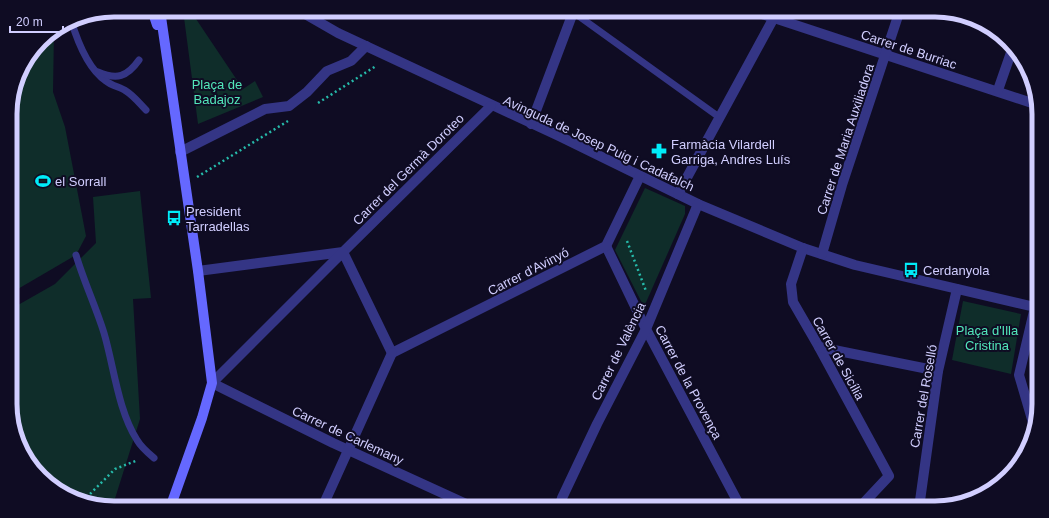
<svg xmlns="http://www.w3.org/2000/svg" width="1049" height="518" viewBox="0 0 1049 518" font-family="Helvetica,sans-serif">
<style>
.green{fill:#0f2d2a}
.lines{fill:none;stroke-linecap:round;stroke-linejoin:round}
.path{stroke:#26baaa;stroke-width:2.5;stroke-dasharray:2 3;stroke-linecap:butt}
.lane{stroke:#343585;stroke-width:7}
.street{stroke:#343585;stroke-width:10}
.secondary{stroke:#6568ff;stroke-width:10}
.labels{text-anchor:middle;stroke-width:4;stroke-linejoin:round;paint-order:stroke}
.street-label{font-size:13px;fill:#d1ceff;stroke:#0f0c23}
.park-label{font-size:13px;fill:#52e6ba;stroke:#0f0c23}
.poi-label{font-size:13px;fill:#d1ceff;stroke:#0f0c23;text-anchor:start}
.rim{fill:none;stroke:#d1ceff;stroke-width:5}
</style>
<rect width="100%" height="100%" fill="#0f0c23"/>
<g class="green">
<polygon points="183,10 190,10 243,89 255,81 263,97 198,124"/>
<polygon points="54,31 53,92 65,127 86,236 76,255 11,293 10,107 21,68 45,36"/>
<polygon points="645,188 685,206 685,214 644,307 615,250"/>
<polygon points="140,191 151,298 133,299 140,419 112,508 68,497 31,467 11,418 11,309 55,284 96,243 93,197"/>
<polygon points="963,301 1021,314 1011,374 952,360"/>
</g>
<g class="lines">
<g class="path">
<polyline points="318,103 376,66"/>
<polyline points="197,177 288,121"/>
<polyline points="627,241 646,291"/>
<polyline points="83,501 115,469 138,460"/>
</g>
<g class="lane">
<polyline points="573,12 719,117"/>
<path d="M71,20C77,40 88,69 106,81C112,86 120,87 126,91C134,96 140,104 146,110"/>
<path d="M98,72C117,80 127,77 139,60"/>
<path d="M76,255C84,282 96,307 104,333C114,367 118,410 137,440C141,447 148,453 154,458"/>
</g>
<g class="street">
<polyline points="298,10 338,33 559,136 698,204 803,248 855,265 1039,308"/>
<polyline points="750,10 1038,105"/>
<polyline points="998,90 1013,47"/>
<polyline points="531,124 574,10"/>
<polyline points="180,152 265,109 289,106 307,92 327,71 351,61 366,46"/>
<polyline points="678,194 778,10"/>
<polyline points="606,246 646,329 741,508"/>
<polyline points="803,248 791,284 793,302 819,347 889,476 859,508"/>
<polyline points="822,254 842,185 900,10"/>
<polyline points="198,271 343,252 491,106"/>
<polyline points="819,347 938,371"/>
<polyline points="392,353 343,252 212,383 333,443 475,508"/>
<polyline points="392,353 606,246 640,176"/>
<polyline points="1034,426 1019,375 1035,307"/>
<polyline points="322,508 392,353"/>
<polyline points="559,508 562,498 597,424 646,329 698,204"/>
<polyline points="919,508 938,371 957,289"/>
</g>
<g class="secondary">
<polyline points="152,10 157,25"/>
<polyline points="160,10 198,271 212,383 202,418 170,508"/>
</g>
</g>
<defs>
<symbol id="pharmacy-bare" viewBox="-9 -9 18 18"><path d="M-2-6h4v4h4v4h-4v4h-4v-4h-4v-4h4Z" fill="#00ecf9" stroke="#0f0c23" stroke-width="2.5" paint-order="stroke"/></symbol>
<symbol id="stadium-bare" viewBox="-9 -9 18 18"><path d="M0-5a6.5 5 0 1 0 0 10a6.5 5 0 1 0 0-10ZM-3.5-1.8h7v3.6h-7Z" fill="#00ecf9" stroke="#0f0c23" stroke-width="2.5" paint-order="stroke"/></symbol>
<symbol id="bus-bare" viewBox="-9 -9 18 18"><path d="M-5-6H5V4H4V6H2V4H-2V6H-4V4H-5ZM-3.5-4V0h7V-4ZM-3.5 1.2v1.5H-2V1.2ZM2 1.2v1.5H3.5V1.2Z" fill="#00ecf9" stroke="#0f0c23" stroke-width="2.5" paint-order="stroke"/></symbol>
</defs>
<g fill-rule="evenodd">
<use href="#pharmacy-bare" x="648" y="140" width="22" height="22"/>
<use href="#stadium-bare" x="32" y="170" width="22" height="22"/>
<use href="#bus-bare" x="163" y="207" width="22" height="22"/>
<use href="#bus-bare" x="900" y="259" width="22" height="22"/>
</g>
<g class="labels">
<g class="street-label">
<text transform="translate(909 49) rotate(18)" y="5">Carrer de Burriac</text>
<text transform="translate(845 139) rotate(-72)" y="5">Carrer de Maria Auxiliadora</text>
<text transform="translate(599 143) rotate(25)" y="5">Avinguda de Josep Puig i Cadafalch</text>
<text transform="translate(408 169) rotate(-45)" y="5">Carrer del Germà Doroteo</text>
<text transform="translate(528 271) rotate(-27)" y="5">Carrer d'Avinyó</text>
<text transform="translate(618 351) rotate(-64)" y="5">Carrer de València</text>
<text transform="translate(839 358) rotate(61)" y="5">Carrer de Sicília</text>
<text transform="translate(689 382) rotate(62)" y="5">Carrer de la Provença</text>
<text transform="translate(923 396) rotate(-80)" y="5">Carrer del Roselló</text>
<text transform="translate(348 435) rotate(25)" y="5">Carrer de Carlemany</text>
</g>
<g class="park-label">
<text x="217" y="89">Plaça de<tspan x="217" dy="15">Badajoz</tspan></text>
<text x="987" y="335">Plaça d'Illa<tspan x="987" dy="15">Cristina</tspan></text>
</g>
<g class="poi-label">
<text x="671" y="149">Farmàcia Vilardell<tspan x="671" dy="15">Garriga, Andres Luís</tspan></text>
<text x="55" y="186">el Sorrall</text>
<text x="186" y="216">President<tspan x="186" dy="15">Tarradellas</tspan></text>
<text x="923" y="275">Cerdanyola</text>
</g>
</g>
<path d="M0 0H1049V518H0ZM114 17H935A97 97 0 0 1 1032 114V404A97 97 0 0 1 935 501H114A97 97 0 0 1 17 404V114A97 97 0 0 1 114 17Z" fill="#0f0c23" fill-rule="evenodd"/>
<path class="rim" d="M114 17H935A97 97 0 0 1 1032 114V404A97 97 0 0 1 935 501H114A97 97 0 0 1 17 404V114A97 97 0 0 1 114 17Z"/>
<path d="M10 26v6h53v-6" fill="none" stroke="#d1ceff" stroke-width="2"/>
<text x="16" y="26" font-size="12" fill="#d1ceff" stroke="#0f0c23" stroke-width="3" paint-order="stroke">20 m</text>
</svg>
